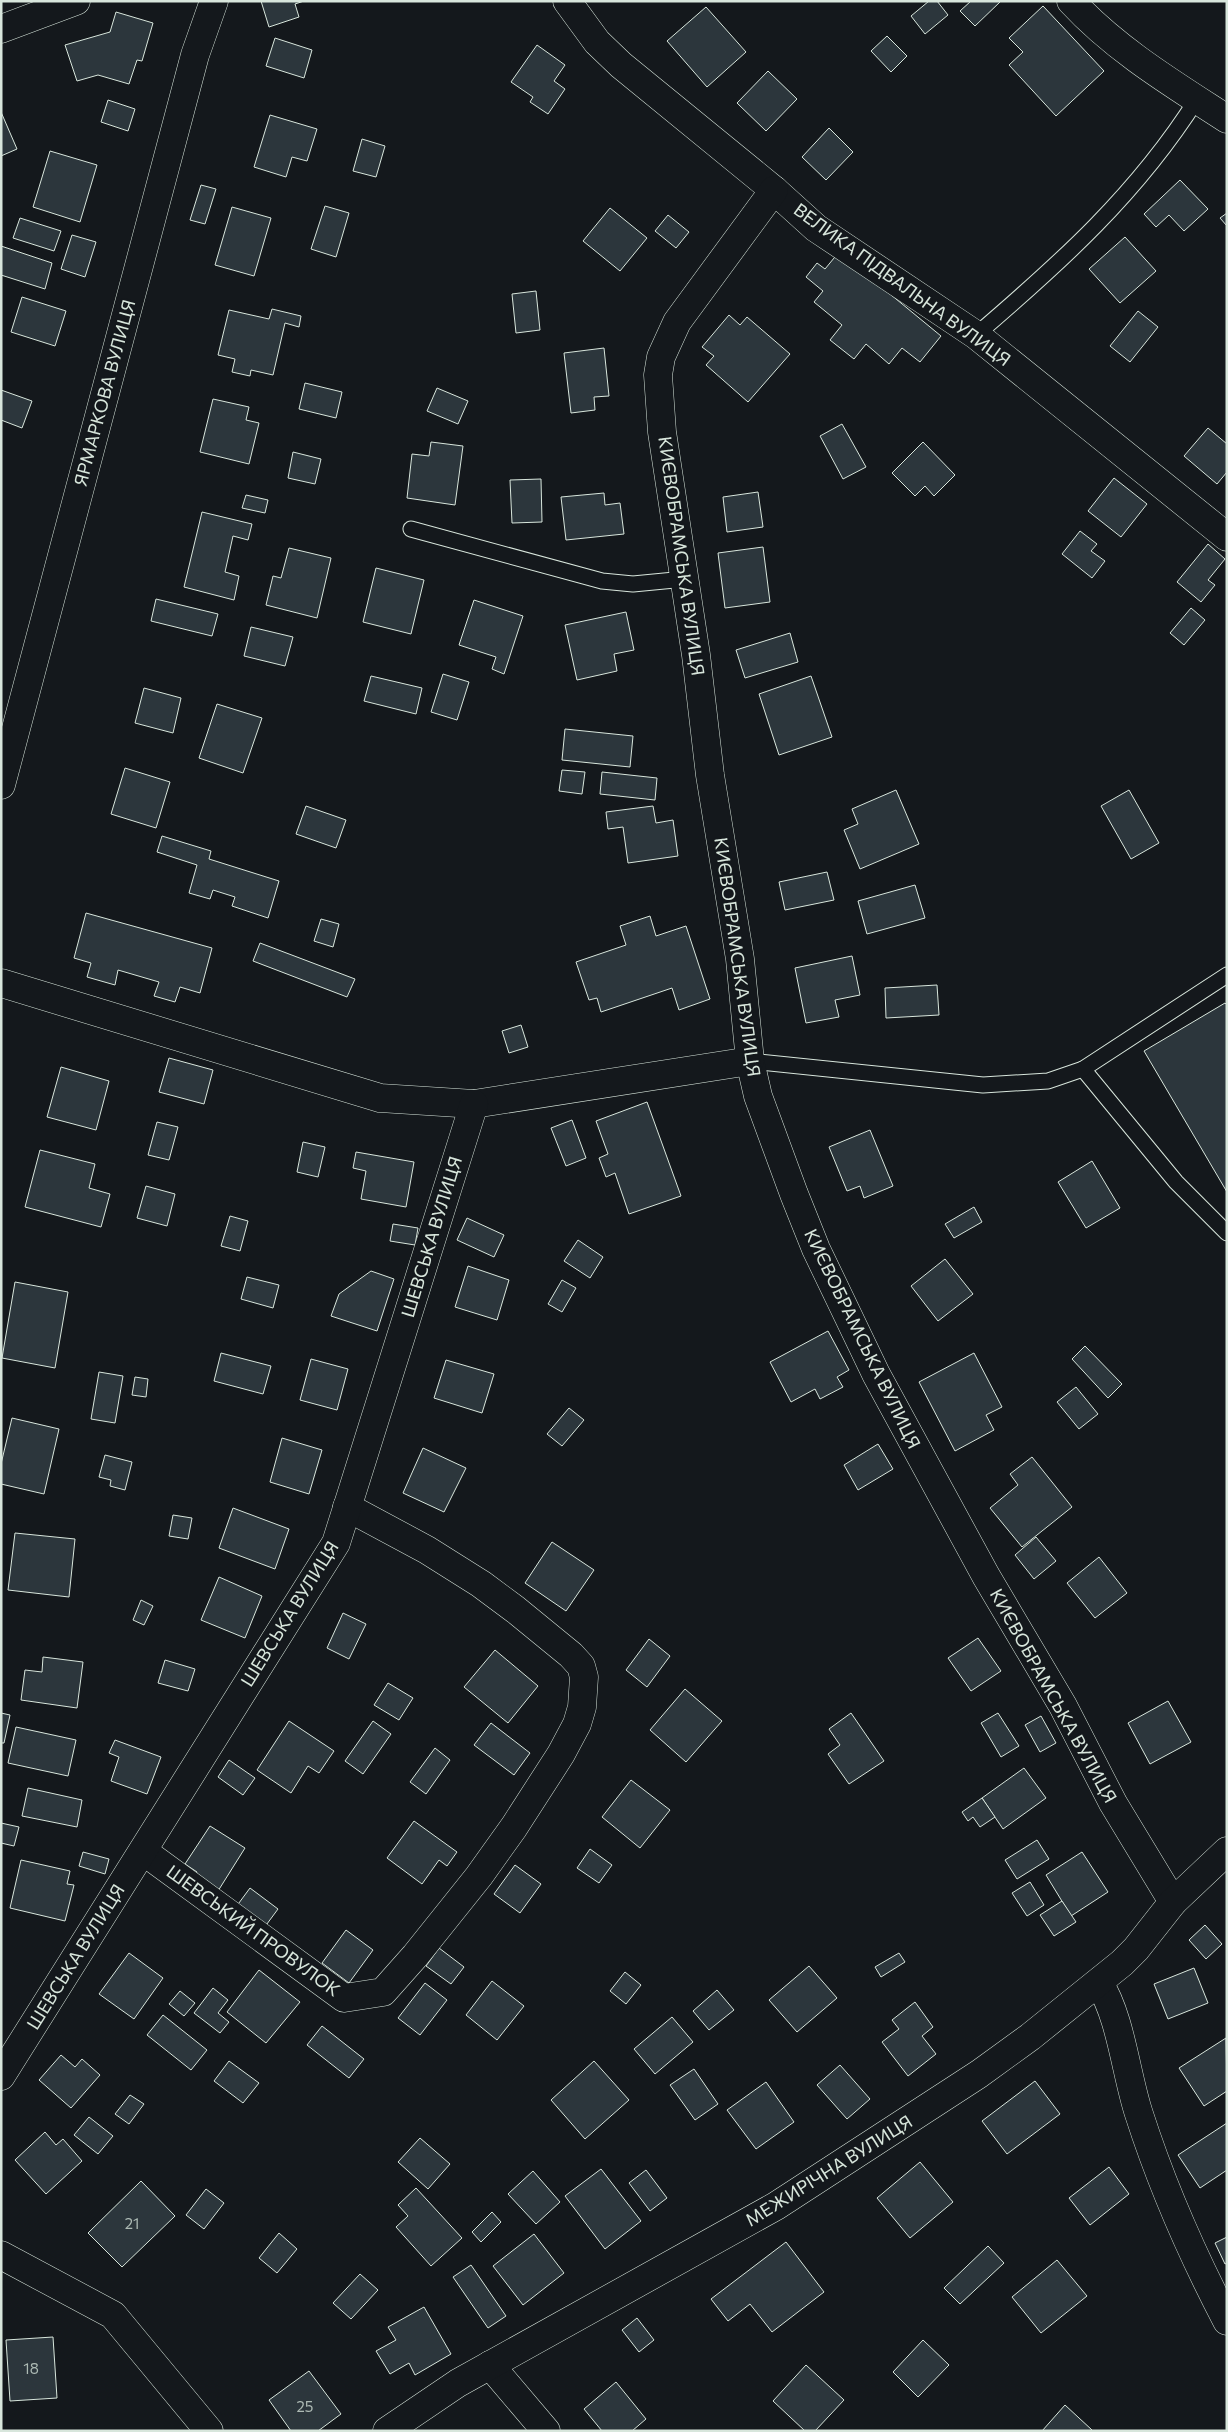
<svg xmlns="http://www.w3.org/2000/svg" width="1228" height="2432" viewBox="0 0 1228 2432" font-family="Commissioner,sans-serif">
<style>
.building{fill:#2c363c;stroke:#d8e6dc}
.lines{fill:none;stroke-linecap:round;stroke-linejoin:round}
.lane-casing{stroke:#d8e6dc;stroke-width:17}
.street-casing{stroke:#d8e6dc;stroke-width:29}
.secondary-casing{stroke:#d8e6dc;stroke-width:29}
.lane{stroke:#14181c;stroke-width:15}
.street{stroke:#14181c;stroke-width:28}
.secondary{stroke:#14181c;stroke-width:28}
.labels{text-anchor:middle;stroke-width:4;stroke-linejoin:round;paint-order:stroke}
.number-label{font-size:15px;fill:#adbab4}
.street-label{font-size:18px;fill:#d8e6dc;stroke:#14181c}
</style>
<rect width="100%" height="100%" fill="#14181c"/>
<g class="building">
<polygon points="261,1 304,1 295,4 299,17 269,27"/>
<polygon points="929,1 937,1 948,15 925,34 911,16"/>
<polygon points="971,1 1001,1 975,26 960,11"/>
<polygon points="1043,6 1104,71 1056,116 1009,65 1023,52 1009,38"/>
<polygon points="706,7 746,52 707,87 667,41"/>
<polygon points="116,12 153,23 142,61 137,60 129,84 98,75 77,81 65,45 110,32"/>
<polygon points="887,36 907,56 891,72 871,51"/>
<polygon points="275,38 312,50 304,78 266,66"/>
<polygon points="537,45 565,65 554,81 565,89 548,114 530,102 533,97 511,82"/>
<polygon points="768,71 797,99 766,131 737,103"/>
<polygon points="108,100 135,109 128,131 101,122"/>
<polygon points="1,112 17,149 1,156"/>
<polygon points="270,115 317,129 307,161 292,157 286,177 254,167"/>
<polygon points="829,128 853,152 826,180 802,157"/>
<polygon points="362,139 385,146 376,177 353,171"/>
<polygon points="50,151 97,165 80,222 33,207"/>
<polygon points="1180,180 1208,209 1184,231 1169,215 1156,227 1144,214"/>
<polygon points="201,185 216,189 205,224 190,220"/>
<polygon points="325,206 349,213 336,257 311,249"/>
<polygon points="232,207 271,218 254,276 215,265"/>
<polygon points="610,208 647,238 620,271 583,241"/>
<polygon points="1227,213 1227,226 1220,218"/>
<polygon points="668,215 689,232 676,248 655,231"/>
<polygon points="20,218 61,231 54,251 13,238"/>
<polygon points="72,235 96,242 85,277 61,269"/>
<polygon points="1125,237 1156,271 1120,303 1089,269"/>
<polygon points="1,246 52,263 45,289 1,275"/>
<polygon points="839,252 941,336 920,362 902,348 889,364 866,344 854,359 830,340 842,325 814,302 823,291 806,277 817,263 825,269"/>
<polygon points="536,291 540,330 516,333 512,294"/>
<polygon points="22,297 66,311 55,346 11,332"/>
<polygon points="272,309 301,316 299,327 285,323 273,375 251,370 250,376 232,372 235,359 218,355 229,310 269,319"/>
<polygon points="1138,311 1158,327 1130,362 1110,346"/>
<polygon points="729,315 740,325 747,317 790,354 748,402 706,365 714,356 702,347"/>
<polygon points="604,348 609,396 594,397 595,410 571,413 564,353"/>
<polygon points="305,383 342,392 336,418 299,409"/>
<polygon points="437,388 468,401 458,424 427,411"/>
<polygon points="1,390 32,401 22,428 1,420"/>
<polygon points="213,399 249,407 246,420 259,423 249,464 200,452"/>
<polygon points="842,424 866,467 843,479 820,436"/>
<polygon points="1208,428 1227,444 1227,472 1217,484 1184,456"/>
<polygon points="431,442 463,446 455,505 407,498 412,454 429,456"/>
<polygon points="923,442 955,475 934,496 925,486 915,496 892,473"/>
<polygon points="293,452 321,459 315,484 288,478"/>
<polygon points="1114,478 1147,504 1121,537 1088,511"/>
<polygon points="541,479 542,522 512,523 510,480"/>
<polygon points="758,492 763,527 727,532 723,497"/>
<polygon points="604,493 605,505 620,503 624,534 566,540 561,497"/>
<polygon points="246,495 268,500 265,513 242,508"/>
<polygon points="202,512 252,524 248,540 233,536 225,572 239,576 234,600 184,587"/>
<polygon points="1080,531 1097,544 1091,551 1105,561 1092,578 1062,554"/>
<polygon points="1208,544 1225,559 1208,580 1215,585 1201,602 1177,582"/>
<polygon points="763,547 770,602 725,608 718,553"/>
<polygon points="289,548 331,558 317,618 266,605 273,576 281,578"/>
<polygon points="376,568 424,580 411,634 363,622"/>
<polygon points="156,599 218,614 212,636 151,621"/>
<polygon points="474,600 523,616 504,674 492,669 496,657 459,645"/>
<polygon points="1191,608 1205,620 1184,645 1170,633"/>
<polygon points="626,612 634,650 614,654 617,671 577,680 565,625"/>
<polygon points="251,627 293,637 285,666 244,656"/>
<polygon points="790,633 798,662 745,678 736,650"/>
<polygon points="443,674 469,682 457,720 431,712"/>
<polygon points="371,676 422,688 416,714 364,701"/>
<polygon points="811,676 832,737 779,755 759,694"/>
<polygon points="144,688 181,698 173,733 135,723"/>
<polygon points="217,704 262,718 243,773 199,758"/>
<polygon points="565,729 633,736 630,767 562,760"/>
<polygon points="125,768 170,782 156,828 111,814"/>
<polygon points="562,770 585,772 582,794 559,791"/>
<polygon points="602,772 657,778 655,800 600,794"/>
<polygon points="896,790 919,844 860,869 844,830 858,824 852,809"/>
<polygon points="1129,790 1159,843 1131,859 1101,806"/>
<polygon points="306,806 346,820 336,848 296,834"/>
<polygon points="653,806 656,823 673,820 678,856 628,863 623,827 608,829 606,812"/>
<polygon points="162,836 211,851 209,859 279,881 268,918 232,906 235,897 213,890 210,899 189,893 197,865 157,852"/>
<polygon points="827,872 834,900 785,910 779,882"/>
<polygon points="915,885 925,918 867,934 858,901"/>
<polygon points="86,913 212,948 200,993 180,987 175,1002 154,996 159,982 118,970 115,985 87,977 91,963 74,958"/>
<polygon points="650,916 656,936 686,926 710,999 679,1010 672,988 601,1012 597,998 589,1000 576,962 626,945 620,926"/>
<polygon points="321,919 339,924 333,947 314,941"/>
<polygon points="260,943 355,979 347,997 253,961"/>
<polygon points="852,956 860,995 835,1000 839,1017 806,1023 795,968"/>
<polygon points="937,985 939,1015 886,1018 885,988"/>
<polygon points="1225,1003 1227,1005 1227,1192 1144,1051"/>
<polygon points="521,1025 528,1047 509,1053 502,1031"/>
<polygon points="169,1058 213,1070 204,1104 159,1092"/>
<polygon points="61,1067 109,1081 96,1130 47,1117"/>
<polygon points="647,1102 681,1196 629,1214 615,1173 606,1177 599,1158 608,1154 596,1121"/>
<polygon points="572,1120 586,1158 566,1166 551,1128"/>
<polygon points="157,1122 178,1127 169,1160 148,1155"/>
<polygon points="870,1130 893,1186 864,1198 860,1186 847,1191 829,1147"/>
<polygon points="303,1142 325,1147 318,1177 297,1172"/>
<polygon points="40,1150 95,1164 89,1188 110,1194 101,1227 25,1207"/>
<polygon points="356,1152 414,1162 406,1207 361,1199 366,1171 353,1168"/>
<polygon points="1092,1161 1120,1208 1086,1228 1058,1182"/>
<polygon points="146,1186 175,1194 167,1226 137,1218"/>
<polygon points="974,1207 982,1222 954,1238 945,1224"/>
<polygon points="230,1216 248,1221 240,1251 221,1246"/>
<polygon points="467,1218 504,1235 494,1257 457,1240"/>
<polygon points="393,1224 418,1228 415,1245 390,1241"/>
<polygon points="578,1240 603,1257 590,1278 564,1261"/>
<polygon points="945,1259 973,1294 938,1321 911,1286"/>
<polygon points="468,1266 509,1280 497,1320 455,1307"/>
<polygon points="371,1271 394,1279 377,1331 331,1316 339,1294"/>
<polygon points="247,1277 279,1285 273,1308 241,1299"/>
<polygon points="562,1280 576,1288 562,1312 548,1304"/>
<polygon points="15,1282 68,1292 55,1368 2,1358"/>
<polygon points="828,1331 849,1370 837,1377 843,1387 820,1399 815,1389 791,1402 770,1362"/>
<polygon points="1085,1346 1122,1384 1108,1398 1072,1359"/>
<polygon points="221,1353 271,1366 263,1394 214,1381"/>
<polygon points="974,1353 1002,1407 986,1415 994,1430 955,1451 919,1382"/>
<polygon points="311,1359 348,1369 337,1410 300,1400"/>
<polygon points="446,1360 494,1374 482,1413 434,1398"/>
<polygon points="99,1372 123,1376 115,1423 91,1419"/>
<polygon points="135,1377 148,1379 146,1397 132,1395"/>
<polygon points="1076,1387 1098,1414 1079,1429 1057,1402"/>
<polygon points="569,1408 584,1420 562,1446 547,1434"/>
<polygon points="12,1418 59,1429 44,1494 1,1484 1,1464"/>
<polygon points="282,1438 322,1450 309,1494 270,1482"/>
<polygon points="878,1444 893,1469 858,1490 844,1465"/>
<polygon points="423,1448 466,1468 444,1512 403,1493"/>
<polygon points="105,1455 132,1462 125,1490 110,1486 111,1480 99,1477"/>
<polygon points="1032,1457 1072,1507 1022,1547 990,1508 1018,1485 1010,1474"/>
<polygon points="233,1508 289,1529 275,1569 219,1548"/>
<polygon points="173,1515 192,1518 188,1539 169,1536"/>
<polygon points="15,1533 75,1539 69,1597 8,1590"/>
<polygon points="1036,1537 1056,1561 1034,1579 1015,1555"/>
<polygon points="552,1542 594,1570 566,1611 525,1583"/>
<polygon points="1099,1557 1127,1593 1095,1618 1067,1583"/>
<polygon points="219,1577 262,1596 245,1638 201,1620"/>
<polygon points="141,1600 153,1606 144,1625 133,1620"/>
<polygon points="343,1613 366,1624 349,1659 327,1648"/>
<polygon points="978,1638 1001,1671 971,1691 948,1658"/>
<polygon points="649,1639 670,1656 647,1687 626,1670"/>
<polygon points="495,1650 538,1686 508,1723 464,1687"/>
<polygon points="43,1657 83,1662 77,1708 21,1700 25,1670 42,1672"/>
<polygon points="165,1660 195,1669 188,1691 158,1683"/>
<polygon points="388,1683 413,1698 399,1720 374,1705"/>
<polygon points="685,1689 722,1721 686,1762 650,1730"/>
<polygon points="1168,1701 1191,1742 1150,1764 1128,1723"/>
<polygon points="1,1713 10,1715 4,1743 1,1743"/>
<polygon points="851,1713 884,1761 849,1784 828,1754 840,1745 829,1729"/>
<polygon points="998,1713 1019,1746 1001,1757 981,1723"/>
<polygon points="1041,1716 1056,1743 1040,1752 1025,1725"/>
<polygon points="289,1721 334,1751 319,1773 308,1766 291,1793 257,1770"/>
<polygon points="373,1721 391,1734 363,1774 345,1761"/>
<polygon points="491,1723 530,1753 514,1775 474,1745"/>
<polygon points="16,1727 76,1740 68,1776 8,1763"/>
<polygon points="115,1740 161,1757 147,1794 111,1781 119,1757 109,1753"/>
<polygon points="435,1748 450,1760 426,1794 410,1782"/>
<polygon points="229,1760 255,1778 243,1795 218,1777"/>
<polygon points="1024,1768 1046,1798 1003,1829 982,1798"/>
<polygon points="631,1780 670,1810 640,1848 602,1817"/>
<polygon points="28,1788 82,1800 77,1827 22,1816"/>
<polygon points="982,1798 995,1817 980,1827 973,1817 968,1821 962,1812"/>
<polygon points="414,1821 457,1852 447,1866 439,1860 422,1884 387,1858"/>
<polygon points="1,1823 19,1827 14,1846 1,1843"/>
<polygon points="210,1826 245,1848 218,1891 195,1876 197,1872 185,1864"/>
<polygon points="1037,1840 1049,1859 1017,1879 1005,1860"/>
<polygon points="590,1849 612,1865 599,1883 577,1868"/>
<polygon points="83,1852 109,1859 105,1874 79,1866"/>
<polygon points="1082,1852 1108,1892 1071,1916 1046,1875"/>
<polygon points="21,1860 70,1871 67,1884 74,1885 65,1921 10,1908"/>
<polygon points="515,1865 541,1884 520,1913 494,1894"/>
<polygon points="1030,1882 1044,1905 1027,1916 1012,1893"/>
<polygon points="250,1888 278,1909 261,1932 233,1911"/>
<polygon points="1062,1901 1076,1922 1054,1936 1040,1915"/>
<polygon points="1205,1925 1222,1944 1206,1959 1189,1940"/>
<polygon points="346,1930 373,1950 349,1983 322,1963"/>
<polygon points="439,1948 464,1967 451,1984 426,1966"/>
<polygon points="129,1953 163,1978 134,2019 99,1994"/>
<polygon points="899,1953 905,1962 881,1977 875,1967"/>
<polygon points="809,1966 837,1998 797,2032 769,2000"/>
<polygon points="1194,1968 1208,2003 1168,2019 1154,1984"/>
<polygon points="259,1970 300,2002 266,2043 227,2012"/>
<polygon points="625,1972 641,1985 626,2004 610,1991"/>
<polygon points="492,1981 524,2006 497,2040 466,2015"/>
<polygon points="425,1983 447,2000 420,2035 398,2018"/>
<polygon points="213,1988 228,2000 218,2013 229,2022 220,2033 194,2013"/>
<polygon points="717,1990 734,2010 709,2030 693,2011"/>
<polygon points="180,1991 195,2003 184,2016 169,2004"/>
<polygon points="915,2002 933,2027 922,2036 936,2054 908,2076 882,2042 899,2029 892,2020"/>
<polygon points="163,2015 207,2050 191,2070 147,2035"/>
<polygon points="672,2017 693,2042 655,2074 634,2049"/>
<polygon points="322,2026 364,2059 349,2078 307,2045"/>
<polygon points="1226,2038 1227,2091 1204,2106 1179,2068"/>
<polygon points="61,2055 75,2067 82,2059 100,2075 71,2108 39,2080"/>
<polygon points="229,2061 259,2083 243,2103 214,2081"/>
<polygon points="594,2061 629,2100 585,2139 551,2100"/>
<polygon points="840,2065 870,2099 847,2119 817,2085"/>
<polygon points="694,2069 718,2104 695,2120 670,2085"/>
<polygon points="1035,2081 1060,2114 1007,2154 982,2121"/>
<polygon points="766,2082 794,2122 756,2149 727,2110"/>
<polygon points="130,2095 144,2104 129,2124 115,2114"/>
<polygon points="89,2117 113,2136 98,2154 74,2135"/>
<polygon points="1227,2123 1227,2170 1200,2188 1178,2155"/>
<polygon points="45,2132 56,2145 63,2139 82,2161 46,2194 15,2160"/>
<polygon points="420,2138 450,2164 428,2189 398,2162"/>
<polygon points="920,2162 953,2202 910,2238 877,2198"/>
<polygon points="1109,2167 1129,2194 1090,2225 1069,2198"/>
<polygon points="601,2169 641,2221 605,2249 565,2196"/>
<polygon points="646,2170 667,2198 650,2211 629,2183"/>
<polygon points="533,2171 560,2202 536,2224 508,2194"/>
<polygon points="141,2181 175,2216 122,2267 88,2233"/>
<polygon points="416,2188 462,2238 431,2266 396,2227 408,2216 398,2205"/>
<polygon points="206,2189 224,2203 204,2229 186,2215"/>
<polygon points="492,2212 501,2222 481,2242 472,2232"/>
<polygon points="279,2233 297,2249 277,2273 259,2258"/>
<polygon points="534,2234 564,2273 523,2305 493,2266"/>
<polygon points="1227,2237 1227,2263 1225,2264 1215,2243"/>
<polygon points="786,2242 824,2292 772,2332 750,2304 728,2321 711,2299"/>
<polygon points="988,2246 1004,2263 960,2304 944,2288"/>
<polygon points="1057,2260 1087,2296 1041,2333 1012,2297"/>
<polygon points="471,2265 506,2316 488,2328 453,2277"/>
<polygon points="360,2274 378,2290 351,2319 333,2303"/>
<polygon points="424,2307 451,2354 415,2375 409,2363 390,2374 376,2351 396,2340 388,2327"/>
<polygon points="637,2318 654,2340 639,2352 622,2330"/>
<polygon points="53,2337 57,2398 10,2401 6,2340"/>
<polygon points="923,2340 949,2365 918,2397 893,2372"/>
<polygon points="806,2365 844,2400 815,2431 805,2431 773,2401"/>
<polygon points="309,2371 341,2414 318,2431 291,2431 269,2400"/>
<polygon points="616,2382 646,2419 632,2431 602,2431 584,2409"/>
<polygon points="1065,2405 1092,2430 1091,2431 1042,2431"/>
</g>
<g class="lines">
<defs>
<g id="lane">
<path d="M976,335C1060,263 1137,194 1197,99"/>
<polyline points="411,529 602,581 633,584 685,579"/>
<polyline points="1227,975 1083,1069 1176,1182 1227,1233"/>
<polyline points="750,1061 983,1085 1048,1081 1083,1069"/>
</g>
<g id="street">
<polyline points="567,1 597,42 621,65 774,190 816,228 976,335 1227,537"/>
<path d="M1071,1C1115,49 1173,84 1227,119"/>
<polyline points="1,29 76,1"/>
<polyline points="774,190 677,322 661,357 658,375 662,432 696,655 710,775 740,959 750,1061 758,1096 794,1194 816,1249 876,1374 986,1576 1063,1706 1113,1803 1173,1902"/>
<polyline points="1,983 380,1098 474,1104 750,1061"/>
<polyline points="143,1851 344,1998 383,1992 415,1956 479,1876 514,1827 561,1754 577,1724 582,1707 584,1677 581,1666 571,1655 516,1610 481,1584 427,1550 347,1507"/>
<path d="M1099,1983C1121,2017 1126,2075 1139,2114C1162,2186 1192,2254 1227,2321"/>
<polyline points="1,2076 336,1543 474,1104"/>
<polyline points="1,2255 113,2315 209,2431"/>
<polyline points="490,2365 546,2431"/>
<polyline points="387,2431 458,2383 776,2206 979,2074 1030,2037 1122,1963 1136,1949 1173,1902 1227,1851"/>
</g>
<polyline id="secondary" points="1,785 195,55 214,1"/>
</defs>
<use href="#lane" class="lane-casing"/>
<use href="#street" class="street-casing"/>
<use href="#secondary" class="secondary-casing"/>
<use href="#lane" class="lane"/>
<use href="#street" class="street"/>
<use href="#secondary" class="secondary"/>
</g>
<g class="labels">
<g class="number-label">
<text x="132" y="2229">21</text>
<text x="31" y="2374">18</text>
<text x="305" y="2412">25</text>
</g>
<g class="street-label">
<text transform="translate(902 285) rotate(36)" y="6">ВЕЛИКА ПІДВАЛЬНА ВУЛИЦЯ</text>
<text transform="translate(105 393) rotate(-75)" y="6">ЯРМАРКОВА ВУЛИЦЯ</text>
<text transform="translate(681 556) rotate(82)" y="6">КИЄВОБРАМСЬКА ВУЛИЦЯ</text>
<text transform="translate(737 957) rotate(82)" y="6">КИЄВОБРАМСЬКА ВУЛИЦЯ</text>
<text transform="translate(432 1237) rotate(-73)" y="6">ШЕВСЬКА ВУЛИЦЯ</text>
<text transform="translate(862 1339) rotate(64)" y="6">КИЄВОБРАМСЬКА ВУЛИЦЯ</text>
<text transform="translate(290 1614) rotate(-58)" y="6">ШЕВСЬКА ВУЛИЦЯ</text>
<text transform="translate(1053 1696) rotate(61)" y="6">КИЄВОБРАМСЬКА ВУЛИЦЯ</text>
<text transform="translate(253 1931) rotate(36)" y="6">ШЕВСЬКИЙ ПРОВУЛОК</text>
<text transform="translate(76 1957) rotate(-58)" y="6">ШЕВСЬКА ВУЛИЦЯ</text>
<text transform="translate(829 2171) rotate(-32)" y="6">МЕЖИРІЧНА ВУЛИЦЯ</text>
</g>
</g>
<rect width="1228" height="2432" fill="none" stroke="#d8e6dc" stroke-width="5"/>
</svg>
